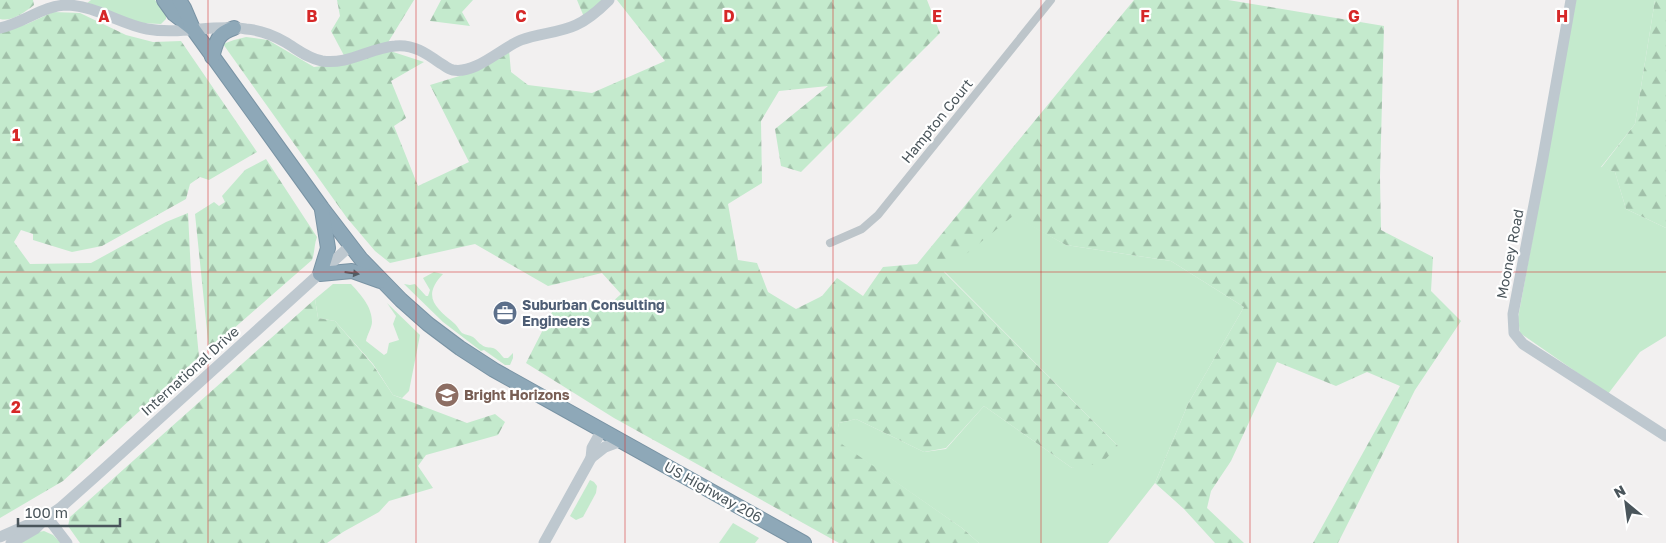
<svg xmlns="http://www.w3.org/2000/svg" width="1666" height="543" viewBox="0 0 1666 543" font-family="'Golos Text',sans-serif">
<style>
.green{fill:#c4eacd}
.forest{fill:url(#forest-firs)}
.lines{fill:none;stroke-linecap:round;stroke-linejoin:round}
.highway-casing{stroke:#7993a4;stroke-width:16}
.street{stroke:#bdc5ca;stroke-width:8}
.secondary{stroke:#bec8cf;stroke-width:11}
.highway{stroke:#8ea8b8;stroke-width:14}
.oneway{fill:#515d64}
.grid{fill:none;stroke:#d62828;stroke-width:1;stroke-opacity:0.55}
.labels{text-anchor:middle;stroke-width:4.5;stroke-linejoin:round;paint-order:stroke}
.street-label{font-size:14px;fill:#4a555b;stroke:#fff}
.service-label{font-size:14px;font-weight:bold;fill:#4e5e75;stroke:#fff;text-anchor:start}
.education-label{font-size:14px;font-weight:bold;fill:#785e54;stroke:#fff;text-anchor:start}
.grid-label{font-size:16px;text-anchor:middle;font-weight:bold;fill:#d62828;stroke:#fff;stroke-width:4.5;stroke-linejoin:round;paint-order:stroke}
</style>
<defs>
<pattern id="forest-firs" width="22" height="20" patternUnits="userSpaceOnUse" patternTransform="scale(1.25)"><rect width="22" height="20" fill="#c4eacd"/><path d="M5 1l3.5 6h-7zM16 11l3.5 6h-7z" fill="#a1c0a9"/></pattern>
</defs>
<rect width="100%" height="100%" fill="#f2f0f0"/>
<g class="green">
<polygon points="91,0 155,0 166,14 166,19 161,24 140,23 86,4"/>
<polygon points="1576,0 1655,0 1635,124 1601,167 1615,172 1626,209 1666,228 1666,336 1640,352 1608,394 1520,333 1518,318"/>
<polygon points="1013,215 1066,245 1171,261 1244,307 1188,404 1155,483 1108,543 979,543 962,528 835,440 839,423 856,419 924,452 946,449 984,406 1072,468 1118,446 944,271"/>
<path d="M434,272L443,274C421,297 436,308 455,324C458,327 459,330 462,333C466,335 469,335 473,337C476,339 478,343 482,345C485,348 489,347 493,348C498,350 500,354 504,358H508L513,353V358L510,365H505L484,350L481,351L443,322L404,284L410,285L415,284L426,296H428L430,290L423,278Z"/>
<path d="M333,284H351C360,294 372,306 372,322C372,327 367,335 366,341L384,355L387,353L389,343L399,340L393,324L396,316L387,303L420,335L409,391L402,398L393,395L373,364L335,321L318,318L315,299Z"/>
<polygon points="590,480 594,482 597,486 596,493 583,517 576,520 570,516"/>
<polygon points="733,523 759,538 755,543 719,543"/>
<polygon points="44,531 53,535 61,543 19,543 39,532"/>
</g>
<g class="forest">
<path d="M0,0H33L34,5C25,12 12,22 0,19Z"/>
<polygon points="337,0 414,0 384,49 424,62 391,81 406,118 394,126 418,186 469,162 430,85 479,70 509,50 511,72 528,85 592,93 665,61 617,0 927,0 940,33 801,172 781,166 775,129 828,86 779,91 761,121 762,183 728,204 738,260 757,263 768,292 796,309 822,296 837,278 863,296 883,267 917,264 1134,0 1228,0 1384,26 1380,177 1381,230 1433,257 1431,291 1461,321 1415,390 1338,543 1313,543 1400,386 1367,372 1336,386 1277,362 1231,461 1211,491 1207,508 1244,543 1215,543 1184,509 1155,483 1188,404 1244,307 1171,261 1066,245 1013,216 944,272 1118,446 1102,463 1072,468 984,406 946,448 924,452 856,419 839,423 836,440 962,528 979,543 839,543 614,418 526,363 556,304 609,305 621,294 602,273 548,286 475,244 390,263 375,251 347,218 223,44 234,40 246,37 268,40 314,67 348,63 331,31 340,16"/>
<polygon points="441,0 473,0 462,12 470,26 430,21"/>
<polygon points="577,0 602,0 584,17"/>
<polygon points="1655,0 1666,0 1666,228 1626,209 1615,172 1601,168 1635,124"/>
<polygon points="53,12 80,13 126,35 153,42 181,41 257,152 209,180 200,177 190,184 186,199 102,246 72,252 33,240 33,234 21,230 14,242 30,264 91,263 166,222 188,213 191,274 199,357 63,481 0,518 0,32 27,24"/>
<path d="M266,159L317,237C314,245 315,252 312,260L209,350L195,214L214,202L219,206L225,202L222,196L245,170Z"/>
<polygon points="315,299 318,318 335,321 373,365 393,395 467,423 495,414 505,422 498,435 426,455 418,466 433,488 389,501 379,512 343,532 327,543 80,543 68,526 70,517"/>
</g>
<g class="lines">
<defs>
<g id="highway">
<polyline points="164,0 174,14 192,28"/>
<polyline points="179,0 184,8 193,29 322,208 361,259 401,300 428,324 460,348 494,370 804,543"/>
<path d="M212,57C217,40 217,34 234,28"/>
<polyline points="322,210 328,248 320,274 352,271 380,281"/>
</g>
</defs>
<use href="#highway" class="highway-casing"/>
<polyline class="street" points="830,243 862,229 878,215 1051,0"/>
<g class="secondary">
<polyline points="1571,0 1542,163 1513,314 1514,333 1523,344 1666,436"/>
<path d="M0,28C24,23 43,5 68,5C95,6 121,24 147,29C180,35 213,24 246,29C259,30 273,35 285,42C297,49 307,58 322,61C348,65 370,48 395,46C413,44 426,53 440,63C444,65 448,69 453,70C476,74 501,48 521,40C539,33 559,33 576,25C589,19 599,10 609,0"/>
<polyline points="591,458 592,448 602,430"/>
<polyline points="47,517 67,543"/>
<polyline points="0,537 41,519"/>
<polyline points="11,543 35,529 47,517 60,508 95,477 350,246"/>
<polyline points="544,543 591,458 605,447 621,441"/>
</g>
<use href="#highway" class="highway"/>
</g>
<defs><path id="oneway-solid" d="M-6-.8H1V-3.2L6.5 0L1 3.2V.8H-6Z" transform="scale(1.25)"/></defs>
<use class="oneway" href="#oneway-solid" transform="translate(352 273) rotate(8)"/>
<path class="grid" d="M208,0V543M416,0V543M625,0V543M833,0V543M1041,0V543M1250,0V543M1458,0V543M0,272H1666"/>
<defs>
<symbol id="office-disc" viewBox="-11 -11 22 22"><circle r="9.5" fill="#5c6f8a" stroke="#fff"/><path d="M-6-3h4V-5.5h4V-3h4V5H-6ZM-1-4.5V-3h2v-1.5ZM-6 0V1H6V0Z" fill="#fff"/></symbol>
<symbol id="school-disc" viewBox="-11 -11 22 22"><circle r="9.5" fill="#8d6e63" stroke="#fff"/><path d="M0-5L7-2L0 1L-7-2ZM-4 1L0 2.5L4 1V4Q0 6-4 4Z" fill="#fff"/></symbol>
</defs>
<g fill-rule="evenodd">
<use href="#office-disc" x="491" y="299" width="28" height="28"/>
<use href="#school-disc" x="433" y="381" width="28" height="28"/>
</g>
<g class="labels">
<g class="street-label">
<text transform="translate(937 121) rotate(-51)" y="5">Hampton Court</text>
<text transform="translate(1510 254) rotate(-79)" y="5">Mooney Road</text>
<text transform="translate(190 371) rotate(-42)" y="5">International Drive</text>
<text transform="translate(713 492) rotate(29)" y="5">US Highway 206</text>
</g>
<g class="service-label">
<text x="522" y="310">Suburban Consulting<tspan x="522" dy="16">Engineers</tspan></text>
</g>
<g class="education-label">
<text x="464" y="400">Bright Horizons</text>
</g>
</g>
<g class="grid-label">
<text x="104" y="22">A</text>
<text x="312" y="22">B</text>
<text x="521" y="22">C</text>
<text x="729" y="22">D</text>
<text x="937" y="22">E</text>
<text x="1145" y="22">F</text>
<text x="1354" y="22">G</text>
<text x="1562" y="22">H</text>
<text x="16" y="141">1</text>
<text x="16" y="413">2</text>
</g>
<g transform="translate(1626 503) rotate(331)" stroke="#ffffff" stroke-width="4" paint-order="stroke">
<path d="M0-4L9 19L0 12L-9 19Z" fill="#4a555b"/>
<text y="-8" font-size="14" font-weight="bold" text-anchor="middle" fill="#4a555b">N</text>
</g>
<path d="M18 518v8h102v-8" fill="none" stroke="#4a555b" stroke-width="2.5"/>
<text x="25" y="518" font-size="15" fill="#4a555b" stroke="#ffffff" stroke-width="4" paint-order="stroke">100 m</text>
</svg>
